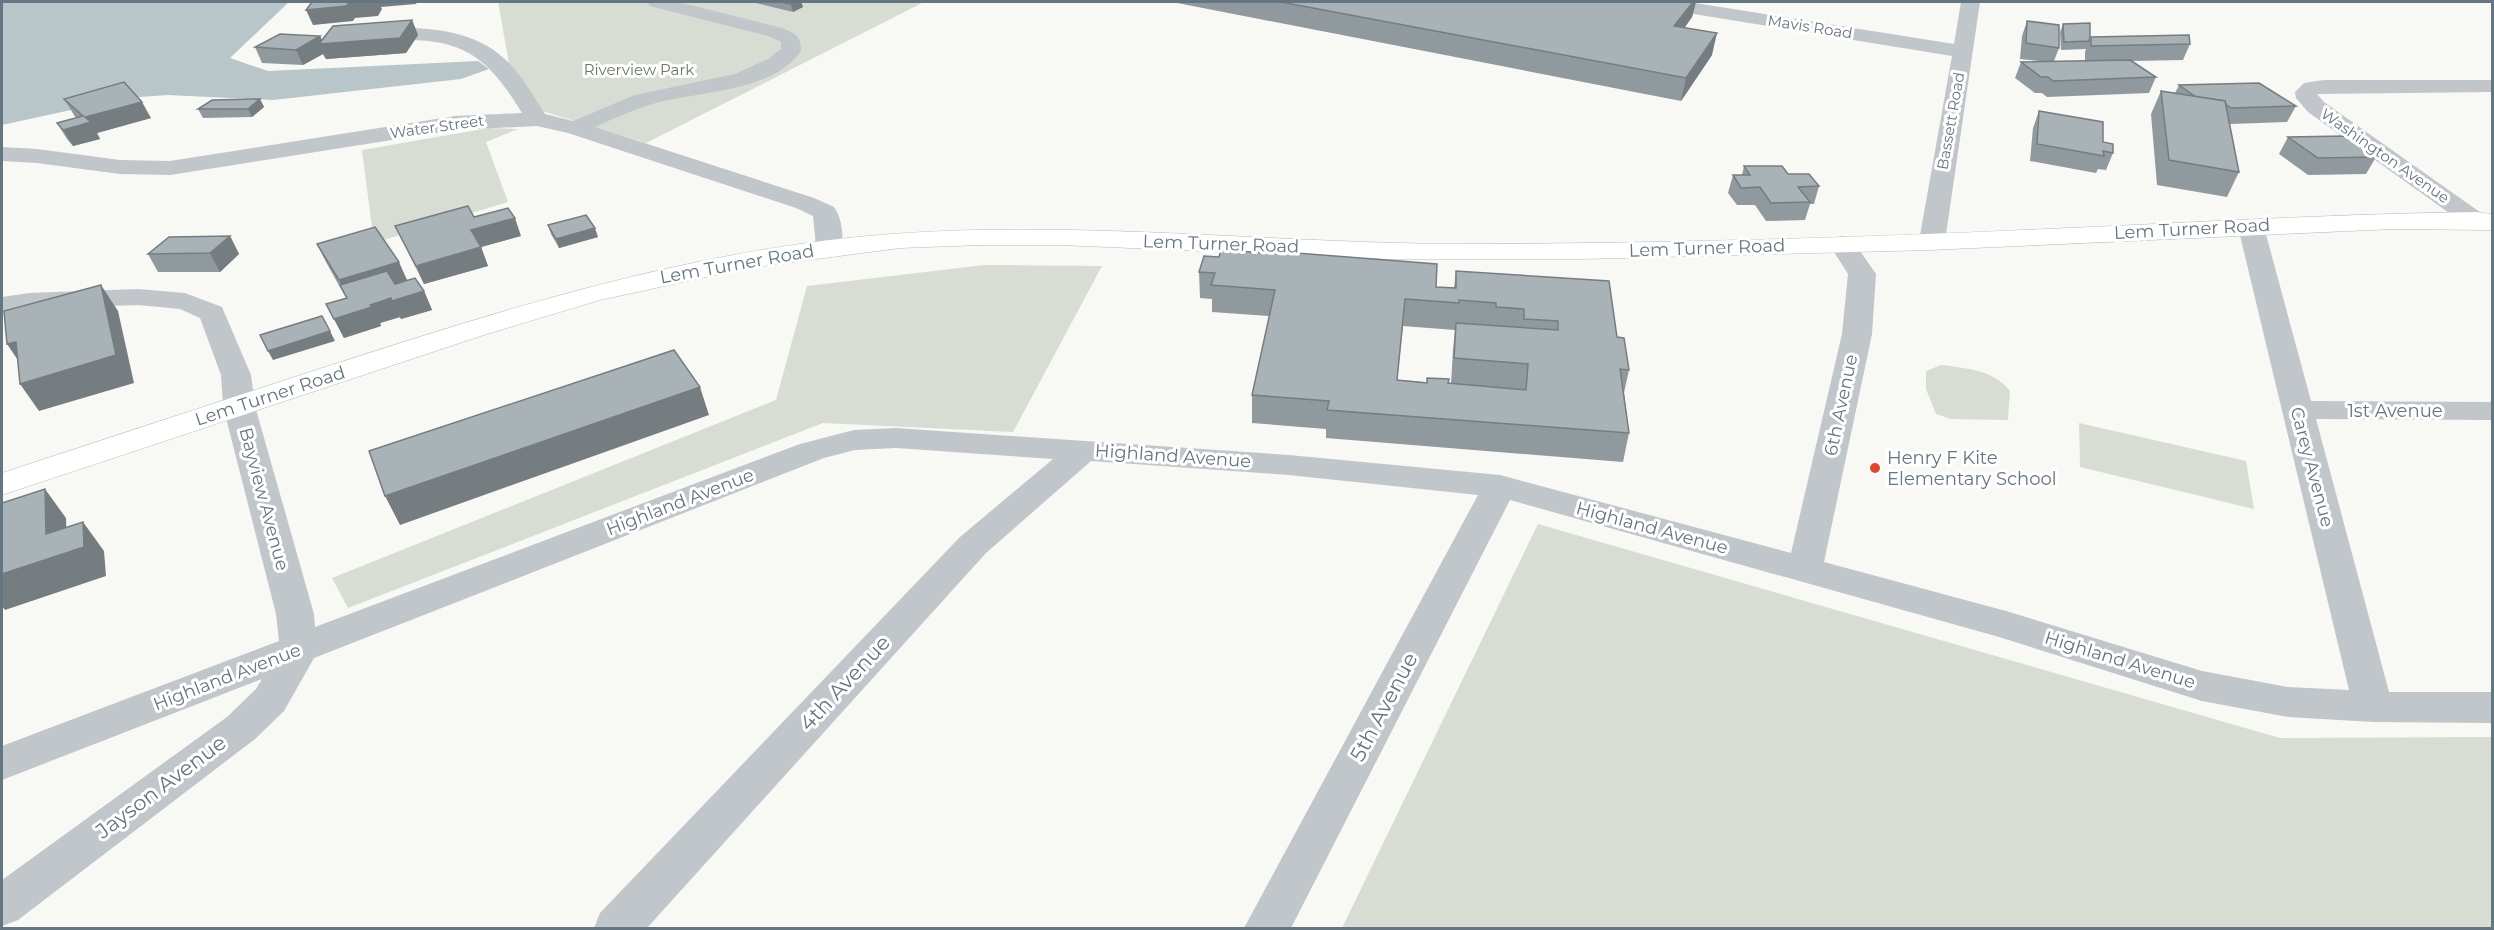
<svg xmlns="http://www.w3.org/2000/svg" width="2494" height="930" viewBox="0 0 2494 930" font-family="Montserrat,sans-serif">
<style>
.green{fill:#d8ddd4}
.water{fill:#b8c6c9}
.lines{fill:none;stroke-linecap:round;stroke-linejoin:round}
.secondary-casing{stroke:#b4babe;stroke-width:1}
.minor{fill:#c1c6ca;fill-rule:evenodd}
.secondary{fill:#fff;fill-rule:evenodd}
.wall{fill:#90999d;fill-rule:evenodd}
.shaded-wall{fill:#767d80}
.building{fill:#a8b2b7;stroke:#767d80;stroke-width:1.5;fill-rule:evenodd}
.poi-dot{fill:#e64328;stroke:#fff;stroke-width:2}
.labels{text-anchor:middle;stroke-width:6;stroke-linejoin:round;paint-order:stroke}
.far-street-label{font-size:15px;fill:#637681;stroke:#fff}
.far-park-label{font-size:15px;fill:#687962;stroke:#fff}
.street-label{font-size:18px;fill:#637681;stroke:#fff}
.poi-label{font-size:18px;fill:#637681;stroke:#fff;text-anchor:start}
.near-street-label{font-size:21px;fill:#637681;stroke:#fff}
</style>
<rect width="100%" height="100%" fill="#f8f8f5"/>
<g class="green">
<polygon points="498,2 924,2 646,143 516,103"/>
<polygon points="489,128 518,129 486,142 508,202 374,243 362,150"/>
<polygon points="984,265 1102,266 1013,432 823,423 348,608 332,578 776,400 807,286"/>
<path d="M1941,365C1966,368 1994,370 2010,391L2008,420L1951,419L1936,414L1926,389V371Z"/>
<polygon points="2079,423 2246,461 2254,509 2080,467"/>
<polygon points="1538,524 2280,738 2492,737 2492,928 1342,928"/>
</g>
<polygon class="water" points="2,2 289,2 230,58 268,71 478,61 489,69 461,79 273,100 168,95 126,98 2,125"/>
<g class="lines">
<defs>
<path id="secondary" d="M2475,212L2492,214V230L2393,229L1930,250L1582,259H1386L1061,245H981L900,248L748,268L600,300L487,334L2,495V473C105,439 209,405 313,371C474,319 632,268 800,244C1026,211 1253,245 1480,244C1669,243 1858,238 2047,229C2189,223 2332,214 2475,212Z"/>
</defs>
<use href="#secondary" class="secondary-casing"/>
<g class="minor">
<path d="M647,2H678L782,28C796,34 801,35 801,51C773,92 699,91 656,103C635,109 615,118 595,127L814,198L834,207C842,218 846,241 838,253L829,255L820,253L816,247L813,216L796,208L568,133L537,126L455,130L170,175L120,174L37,163L2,161V147L37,149L120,160L170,161L455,116L522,113C492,64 469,40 408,40C395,39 380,44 367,40L364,36L367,32L374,30C420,25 476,28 510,64C524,79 534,97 545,114L573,121L635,95L735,74L768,59L781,49V42L768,36L650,6Z"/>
<polygon points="1647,2 1689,2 1954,44 1961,2 1980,2 1945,241 1941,247 1932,249 1923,247 1919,241 1952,56 1657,8 1650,6"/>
<polygon points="2324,80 2492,80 2492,92 2317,94 2324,102 2484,215 2488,220 2484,225 2475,228 2466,225 2308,112 2296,98 2295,92 2304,83"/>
<polygon points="2251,219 2260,222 2264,227 2311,401 2492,402 2492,420 2316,419 2389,692 2492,692 2492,723 2373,722 2288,717 2202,701 1999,637 1510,500 1291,928 1244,928 1478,495 1289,475 1091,461 986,553 647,928 594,928 600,913 960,537 1053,459 896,448 855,450 824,458 314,658 284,711 255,739 18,920 2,926 2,880 227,717 256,689 262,679 2,780 2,746 279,641 276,614 223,406 221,375 200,318 180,309 138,305 29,309 2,313 2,297 29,293 138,289 185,293 222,307 251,375 255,406 314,614 315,627 800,444 854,430 896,428 1289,455 1500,475 1791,553 1842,334 1848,274 1829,244 1833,238 1842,236 1851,238 1876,274 1872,334 1824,562 2006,611 2202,671 2288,687 2349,690 2238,227 2242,222"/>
</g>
<use href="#secondary" class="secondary"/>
</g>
<g class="wall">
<polygon points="752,2 801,2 803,7 793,12"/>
<polygon points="1172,2 1696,2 1692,17 1685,27 1712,55 1681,101"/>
<polygon points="412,20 418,35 406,53 326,59 323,54 303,65 262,63 255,47 320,36 322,40"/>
<polygon points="2027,21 2059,48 2054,61 2085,61 2085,52 2086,49 2061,50 2060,32 2063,24 2090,37 2190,44 2183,60 2132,61 2156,77 2149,93 2047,97 2042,93 2035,93 2015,78 2021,62 2040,61 2020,59 2022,36"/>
<polygon points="2179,85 2296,106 2287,122 2230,124 2239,172 2227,197 2157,185 2151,114 2161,91 2175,93"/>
<polygon points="64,99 151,118 97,133 100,139 73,146 67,139 57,123 76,118 74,115"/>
<polygon points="260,99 264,107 252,117 203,118 198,109"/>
<polygon points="2039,111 2103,142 2113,153 2106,170 2098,169 2096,173 2030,161 2033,128"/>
<polygon points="2288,137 2376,157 2366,174 2308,175 2279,154"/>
<polygon points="1744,166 1788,174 1819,186 1814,204 1810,204 1805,220 1766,221 1755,205 1737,205 1728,193 1733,175 1742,175"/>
<polygon points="474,217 521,236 481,247 488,266 424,284 395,226"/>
<polygon points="548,225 598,237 559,248 551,234"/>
<polygon points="230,236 239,254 220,272 158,272 148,254"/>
<polygon points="317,244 407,280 424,291 432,310 401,319 400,317 380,323 381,326 344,338 326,304 346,298 326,262"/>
<path d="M1456,271L1617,337L1629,370L1624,393L1629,433L1623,462L1326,438V429L1252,423V395L1269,316L1212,312V299L1200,298L1199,272L1454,288ZM1403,326L1455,330L1453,350L1451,384L1397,380Z"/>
</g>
<g class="shaded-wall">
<polygon points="364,2 417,2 416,4 381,7 382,9 378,16 355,18 353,21 313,25 306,10 349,3"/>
<polygon points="797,2 801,2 803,7 793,12 791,4"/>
<polygon points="1693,2 1696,2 1692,17 1670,48 1674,26"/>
<polygon points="412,20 418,35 406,53 326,59 323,54 303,65 296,50 320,36 324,44"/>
<polygon points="1717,33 1712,55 1681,101 1686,78"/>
<polygon points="260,99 264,107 252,117 248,109"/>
<polygon points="142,102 151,118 97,133 100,139 73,146 63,130 85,117"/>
<polygon points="515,218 521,236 481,247 488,266 424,284 416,266 471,230"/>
<polygon points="595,228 598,237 559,248 556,239"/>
<polygon points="230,236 239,254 220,272 210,253"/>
<polygon points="399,262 407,280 348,299 339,280"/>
<polygon points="101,285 118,311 134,383 39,411 20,384"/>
<polygon points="424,291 432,310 401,319 392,301"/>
<polygon points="391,298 400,317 380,323 381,326 344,338 334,319 370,305"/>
<polygon points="330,331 335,341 273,360 268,351"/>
<polygon points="16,342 26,372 7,344"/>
<polygon points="700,387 709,415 400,525 385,496"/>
<polygon points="45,489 66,518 67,552 83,522 104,551 106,576 5,610 2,606 2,574 46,534"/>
</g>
<g class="building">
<polygon points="312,2 364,2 349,3 346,6 306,10"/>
<polygon points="781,2 797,2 791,4"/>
<polygon points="1281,2 1693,2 1674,26 1717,33 1686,78"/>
<polygon points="412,20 400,38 319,44 333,26"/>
<polygon points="2027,21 2059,25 2059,48 2026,43"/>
<polygon points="2090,23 2090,37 2089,41 2064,42 2063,24"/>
<polygon points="280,34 320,36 296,50 255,47"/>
<polygon points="2189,35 2190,44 2091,46 2091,37"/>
<polygon points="2130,60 2156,77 2053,81 2048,77 2041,77 2021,62"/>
<polygon points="124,82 142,102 85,117 91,122 63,130 57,123 83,116 64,99"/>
<polygon points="2259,83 2296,106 2231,108 2226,105 2225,101 2196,97 2179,85"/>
<polygon points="2161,91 2225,101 2239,172 2169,160"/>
<polygon points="260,99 248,109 198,109 212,100"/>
<polygon points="2039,111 2103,122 2103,142 2113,144 2113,153 2103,151 2104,156 2037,144"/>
<polygon points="2345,136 2376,157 2318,158 2288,137"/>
<polygon points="1744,166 1782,166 1788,174 1809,174 1819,186 1798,187 1810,202 1771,203 1760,187 1741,188 1733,175 1750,175"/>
<polygon points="468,206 474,217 508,208 515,218 471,230 481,247 416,266 395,226"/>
<polygon points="586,215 595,228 556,239 548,225"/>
<polygon points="375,227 399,262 339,280 317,244"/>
<polygon points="230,236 210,253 148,254 169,237"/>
<path d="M1221,250L1284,254V252L1437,264L1436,287L1456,288V271L1609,281L1617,337L1624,338L1629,370L1620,369L1629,433L1327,410L1329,401L1252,395L1275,290L1211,285L1215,273L1199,272L1204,256L1219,257ZM1405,299L1459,303V300L1496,303V307L1524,309V319L1558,321V330L1456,323L1454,358L1528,364L1526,390L1448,383L1449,379L1427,378V383L1397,380Z"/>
<polygon points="387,271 395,284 415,278 424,291 392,301 391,298 370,305 372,307 334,319 326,304 347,298 340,285"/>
<polygon points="101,285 116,355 20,384 16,342 7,344 4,311"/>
<polygon points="322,316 330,331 268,351 260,335"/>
<polygon points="674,350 700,387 385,496 369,451"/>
<polygon points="45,489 46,534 83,522 84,547 2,574 2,503"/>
</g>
<circle class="poi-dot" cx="1875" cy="468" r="6"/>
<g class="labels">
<g class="far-street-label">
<text transform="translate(1810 27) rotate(9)" y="5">Mavis Road</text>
<text transform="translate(1951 121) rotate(-80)" y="5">Bassett Road</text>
<text transform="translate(437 127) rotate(-8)" y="5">Water Street</text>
<text transform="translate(2385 156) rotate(35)" y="5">Washington Avenue</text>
</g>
<g class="far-park-label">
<text x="639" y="75">Riverview Park</text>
</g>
<g class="street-label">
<text transform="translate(2192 229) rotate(-3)" y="6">Lem Turner Road</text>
<text transform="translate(1221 244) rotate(2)" y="6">Lem Turner Road</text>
<text transform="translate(1707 248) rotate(-2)" y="6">Lem Turner Road</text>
<text transform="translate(737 264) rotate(-10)" y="6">Lem Turner Road</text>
<text transform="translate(270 396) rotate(-18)" y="6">Lem Turner Road</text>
<text transform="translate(1841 405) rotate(-78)" y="6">6th Avenue</text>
<text x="2395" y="417">1st Avenue</text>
<text transform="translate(1173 456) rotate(4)" y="6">Highland Avenue</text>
<text transform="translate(2312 467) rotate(75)" y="6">Carey Avenue</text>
<text transform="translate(264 499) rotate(75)" y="6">Bayview Avenue</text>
<text transform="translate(680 502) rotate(-21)" y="6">Highland Avenue</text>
<text transform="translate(1652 528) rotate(15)" y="6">Highland Avenue</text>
<text transform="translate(2120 660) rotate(17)" y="6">Highland Avenue</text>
<text transform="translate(227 677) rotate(-21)" y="6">Highland Avenue</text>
</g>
<g class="poi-label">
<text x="1887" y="464">Henry F Kite<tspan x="1887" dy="21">Elementary School</tspan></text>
</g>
<g class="near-street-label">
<text transform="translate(845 683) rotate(-47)" y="7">4th Avenue</text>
<text transform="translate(1384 707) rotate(-62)" y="7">5th Avenue</text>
<text transform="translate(161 787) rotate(-37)" y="7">Jayson Avenue</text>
</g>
</g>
<rect width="2494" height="930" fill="none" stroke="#637681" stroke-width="6"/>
</svg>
